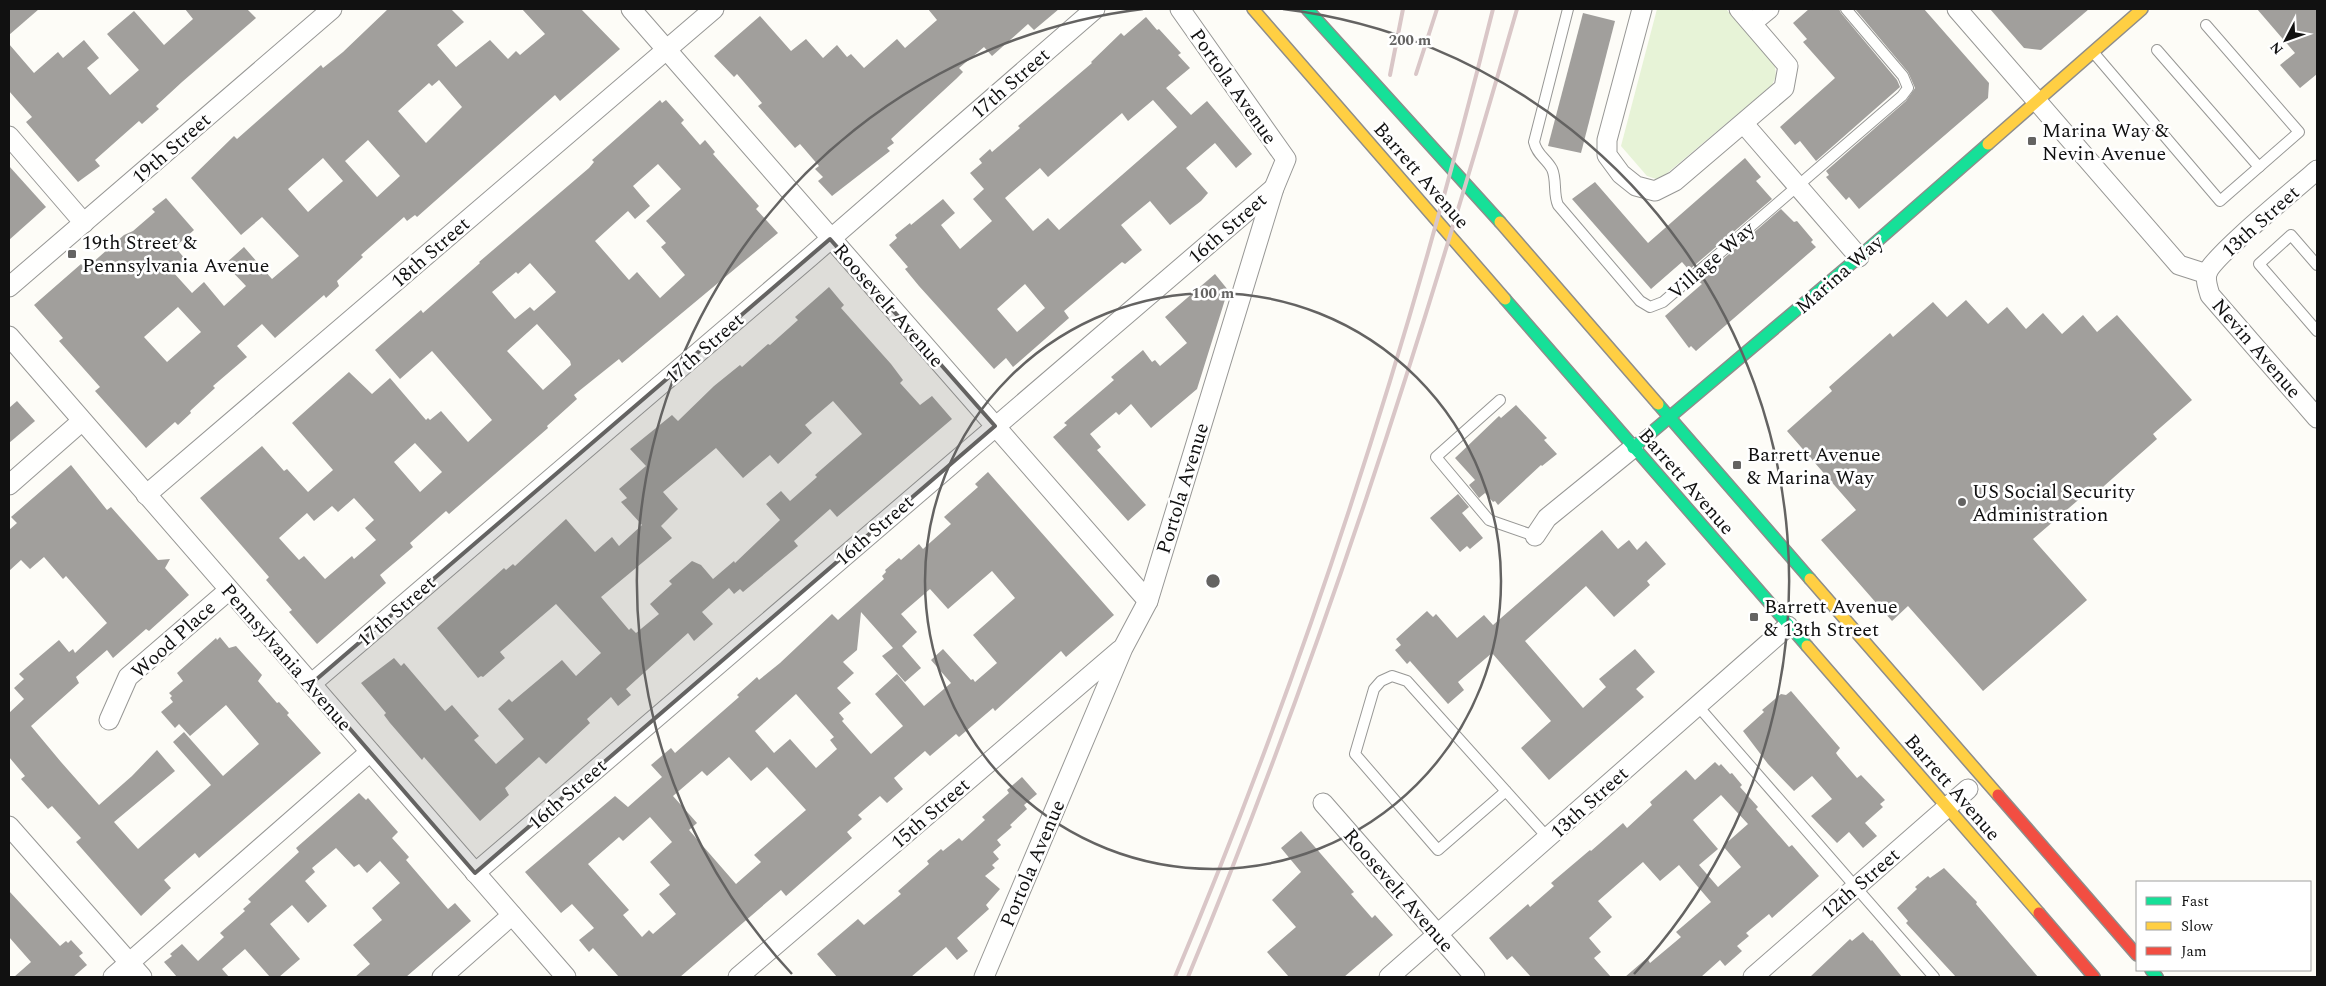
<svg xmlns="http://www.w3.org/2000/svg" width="2326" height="986" viewBox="0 0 2326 986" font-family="Spectral,serif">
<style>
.green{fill:#e7f3d7}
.building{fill:#a19f9c;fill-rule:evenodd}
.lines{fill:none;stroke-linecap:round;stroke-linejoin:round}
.lane-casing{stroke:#979795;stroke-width:12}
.street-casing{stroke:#979795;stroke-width:21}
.fast-casing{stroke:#8e8d8b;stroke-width:14}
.slow-casing{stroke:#8e8d8b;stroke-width:14}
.jam-casing{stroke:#8e8d8b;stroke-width:14}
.lane{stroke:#fffffe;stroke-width:10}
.street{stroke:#fffffe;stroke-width:19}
.fast{stroke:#16e098;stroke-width:11}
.slow{stroke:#ffcf43;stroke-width:11}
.jam{stroke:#f24e42;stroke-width:11}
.rail{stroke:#d9c6c7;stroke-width:4}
.marked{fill:#646362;fill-opacity:0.2;stroke:#646362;stroke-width:4;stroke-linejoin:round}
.ring{fill:none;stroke:#646362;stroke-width:2.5}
.poi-dot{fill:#646362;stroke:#fff;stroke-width:2}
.labels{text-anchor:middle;stroke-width:5;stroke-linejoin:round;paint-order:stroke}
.street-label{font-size:20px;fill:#111;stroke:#fff}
.poi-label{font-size:20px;fill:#111;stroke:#fff;text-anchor:start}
.centre{fill:#646362;stroke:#fff;stroke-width:2.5}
.ring-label{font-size:15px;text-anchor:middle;font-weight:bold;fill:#646362;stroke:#fff;stroke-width:5;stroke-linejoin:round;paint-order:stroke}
</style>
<rect width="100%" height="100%" fill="#fdfcf7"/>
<polygon class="green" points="1657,9 1726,9 1775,66 1776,76 1772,85 1659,180 1647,176 1621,146"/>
<g class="building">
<polygon points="9,9 39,9 9,35"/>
<polygon points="185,9 247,9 256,18 182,82 156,106 159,109 142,124 139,121 95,160 100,166 78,182 26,122 32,117 9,91 9,44 34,73 58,52 63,58 84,40 99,58 87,68 110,95 139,70 107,34 134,11 164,45 193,19"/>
<path d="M388,9H451L464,22L437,45L456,67L490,40L508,59L516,51L520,55L545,34L522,9H581L620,49L560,101L555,95L417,217L415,215L407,221L404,217L361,255L363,257L337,281L339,286L326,298L324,295L275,338L262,324L237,346L247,357L213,386L215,388L190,411L191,413L178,425L175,422L146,448L95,391L100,387L59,341L63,338L34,305L81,264L83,266L88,261L91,264L124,235L133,231L155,212L152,209L166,198L194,230L175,247L186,260L173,272L192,293L204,282L224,306L246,286L225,264L244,247L272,279L299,256L262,217L241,235L191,178L234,136L237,139L321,65L323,68L343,52ZM439,80L462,107L426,143L398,111L429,83L432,86ZM368,140L400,176L377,197L345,161ZM323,158L343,181L308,212L288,189ZM178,307L201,332L167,362L144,337Z"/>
<polygon points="928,9 1059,9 1034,30 1028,24 992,56 984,47 959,68 963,72 956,79 891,139 894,143 887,148 890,151 832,196 818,181 823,177 815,169 819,166 800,144 795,148 758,106 762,103 737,74 734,77 714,56 760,16 791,51 806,39 823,58 837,45 847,57 851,54 864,68 897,39 905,48 937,20"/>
<polygon points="1809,9 1839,9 1841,13 1897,80 1900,87 1816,161 1800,141 1795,145 1780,127 1835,78 1803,42 1807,39 1793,23"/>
<polygon points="1855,9 1924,9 1989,83 1988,98 1859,209 1849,197 1846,200 1826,177 1829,175 1826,171 1906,101 1915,88 1908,72"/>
<polygon points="1990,9 2089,9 2041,50 2024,48"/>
<polygon points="2257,9 2317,9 2317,74 2300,88 2280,65 2295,53"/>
<polygon points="1583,13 1615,21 1581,153 1548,146"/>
<path d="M1146,17L1157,30L1159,29L1181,53L1178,55L1190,68L1166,88L1191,115L1207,101L1252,154L1236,168L1215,143L1186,168L1208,193L1201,201L1170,225L1150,201L1121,225L1142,250L1125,264L1122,262L1064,311L1069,318L1013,367L1006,358L994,369L919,286L905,269L908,267L889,245L897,238L895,235L910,223L911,225L943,199L955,213L941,225L960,249L992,221L973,199L984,189L970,173L982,163L979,159L990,149L992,152L1020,128L1018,126L1092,63L1091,62L1121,33L1124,36ZM1153,100L1177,127L1059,230L1048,218L1033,231L1005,198L1040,168L1048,177L1122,113L1128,121ZM1025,284L1045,308L1017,332L997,309Z"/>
<path d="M660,100L662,103L666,100L684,120L681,123L700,145L705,140L715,152L713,154L759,206L756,209L778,233L622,363L619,359L574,395L577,399L547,426L548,428L449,514L446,511L410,543L413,547L380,575L386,583L317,644L289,612L292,610L266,580L269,577L200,498L262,446L284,471L287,469L308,492L333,470L292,423L349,372L372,394L390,378L426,420L428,418L430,420L441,411L468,442L492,420L432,351L400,379L375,350L421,310L423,313L480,263L479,262L589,168L594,162L592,160ZM658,164L681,189L646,221L666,243L661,247L685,275L660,298L637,272L629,280L595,241L628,211L635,219L650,206L633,186ZM530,263L556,292L534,311L530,307L515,319L492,292L516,272L518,274ZM537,324L570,361L571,365L543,390L507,351ZM415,443L442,472L420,492L394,462ZM354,498L374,520L365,528L376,540L354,559L352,556L325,579L304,556L299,560L279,538L307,513L314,521L332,506L338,512Z"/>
<polygon points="1745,158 1761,177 1756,181 1772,199 1689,270 1682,262 1651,289 1572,199 1595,182 1648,243"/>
<polygon points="9,166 46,207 9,240"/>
<polygon points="1781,209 1794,222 1797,221 1813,240 1811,242 1816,247 1696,351 1691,346 1689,348 1665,316 1702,284 1698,281"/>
<polygon points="1215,274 1228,290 1197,389 1151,428 1131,404 1119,415 1116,412 1090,434 1101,447 1097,450 1146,505 1128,521 1053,437 1067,425 1064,423 1114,380 1111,377 1143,350 1152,362 1155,360 1160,366 1187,343 1165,317"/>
<path d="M829,287L844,305L841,308L891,364L903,380L900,383L920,405L932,396L952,419L837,517L830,509L794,541L798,546L743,592L740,589L734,594L729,588L702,612L713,624L694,641L688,633L626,689L631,695L618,706L611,697L587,719L590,723L546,764L539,757L505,788L509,795L480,821L424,757L422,760L390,723L384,715L386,713L361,683L394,658L401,666L404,663L445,711L452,705L479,736L474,740L496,764L524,739L498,709L509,699L512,702L562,660L576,676L601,653L556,604L500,652L505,658L483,677L481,676L478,678L437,628L504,568L506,570L513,564L515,566L566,519L595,552L612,537L619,546L642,525L621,502L627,498L619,489L646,466L630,449L672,415L678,421L714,386L740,365L742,367L768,344L770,345L798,320L795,317ZM833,401L862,434L815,475L817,477L790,501L781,491L766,504L780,520L735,563L734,561L713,579L701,565L692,561L669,581L672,584L650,604L659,614L636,633L631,628L629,630L601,597L672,538L661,526L678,509L663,492L716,448L743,478L770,455L778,464L812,433L805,425Z"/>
<polygon points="1966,300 1988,324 2007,307 2026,329 2043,313 2062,334 2083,315 2097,332 2117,315 2192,400 2153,434 2157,439 2095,494 2091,489 2033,539 2087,600 1983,691 1908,606 1892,621 1821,540 1856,510 1787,431 1832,391 1829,387 1890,333 1893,337 1933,302 1947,317"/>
<polygon points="17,401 35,421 9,443 9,408"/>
<polygon points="1516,405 1547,438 1544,440 1557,454 1542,466 1541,465 1498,505 1495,501 1493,502 1485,493 1479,498 1469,485 1475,480 1455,458 1499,416 1501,418"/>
<polygon points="71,465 107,510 111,507 158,560 170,559 165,568 189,595 149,631 146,629 113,658 107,650 76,677 79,683 31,726 61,762 99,805 132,776 157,750 175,771 114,822 138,849 211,785 173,742 184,732 223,776 259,744 226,705 190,736 179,724 175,728 161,712 173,702 170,698 172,696 169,693 183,681 177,673 216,638 217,640 220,637 229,648 236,646 244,655 262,675 258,681 277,703 279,702 289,713 287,715 321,753 199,858 195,853 164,880 171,888 141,916 76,842 81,838 52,806 48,809 21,779 25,776 9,757 9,713 24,699 14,688 24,679 19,674 59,640 69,652 73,649 75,653 107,623 66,576 63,579 44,557 30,569 21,560 9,571 9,530 17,523 11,517"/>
<path d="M988,472L1114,615L1066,657L1061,651L995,711L993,708L959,737L956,734L930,756L925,751L894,778L903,789L887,803L880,796L858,815L862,819L847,832L852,838L786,896L781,890L680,977H619L593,948L589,952L579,940L594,928L572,904L561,913L525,872L615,796L628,807L662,777L651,765L671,748L675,753L739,697L737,695L757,677L759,680L780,663L832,614L838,620L884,579L882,576L886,572L885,570L899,558L901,560L919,544L923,549L951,524L944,517L978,487L975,484ZM992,571L1015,598L973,635L997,663L975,682L973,679L971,680L943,649L931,660L951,683L924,706L897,674L875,694L903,726L871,754L842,721L844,719L839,713L851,703L837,688L854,673L843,662L857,650L861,612L893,648L882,656L905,682L921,668L902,646L917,632L901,614L930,589L948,609ZM796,694L834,737L830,740L837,749L816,768L790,739L774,753L755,731ZM729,757L751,781L767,767L806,810L754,855L761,862L736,884L689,830L697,823L673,796L702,771L707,776ZM650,817L672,842L650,862L670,885L659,894L676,914L653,934L649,930L642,937L623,915L629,910L588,864L619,837L623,841Z"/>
<polygon points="1458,494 1469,507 1462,513 1483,538 1470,549 1467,546 1460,552 1430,518"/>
<polygon points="1602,530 1618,549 1629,540 1637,550 1646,541 1666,564 1647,581 1650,585 1614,617 1586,586 1525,641 1583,708 1606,687 1599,679 1635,649 1655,672 1636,689 1644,697 1549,780 1521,748 1551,721 1492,653 1458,682 1464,690 1448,704 1410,661 1407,664 1395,650 1401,645 1396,639 1427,611 1433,617 1436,614 1457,638 1484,615 1493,625"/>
<polygon points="1791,691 1840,748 1836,753 1838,756 1857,778 1861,775 1885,800 1880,804 1883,807 1865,823 1877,836 1863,848 1849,832 1837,843 1811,816 1832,799 1812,776 1794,791 1768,764 1743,731 1764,712 1762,710 1781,694 1786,695"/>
<path d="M1715,762L1719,766L1721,764L1730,774L1732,773L1742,785L1740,787L1758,807L1756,809L1789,847L1792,845L1819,876L1772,918L1769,914L1746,933L1749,936L1737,946L1742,951L1725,966L1720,960L1701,977H1625L1647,958L1650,963L1681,937L1676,932L1711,902L1679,865L1660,881L1643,862L1598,901L1612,917L1589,938L1601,952L1594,958L1611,977H1531L1512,956L1507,960L1489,938L1528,904L1530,907L1554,886L1551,883L1590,850L1591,851L1623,823L1627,828L1652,805L1650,802L1686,770L1695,780ZM1721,795L1748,824L1723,846L1741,867L1718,887L1699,865L1718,849L1693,820Z"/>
<polygon points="1022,777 1037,794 1024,805 1027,809 1010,825 1012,827 997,840 1001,845 993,852 999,859 992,865 995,868 985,876 1000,889 986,905 989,909 957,938 968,951 957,960 946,947 911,977 837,977 817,954 858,919 864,925 901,894 898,891 929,864 927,861 941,849 943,851 959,838 962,841 985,820 982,817 1009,793 1007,790"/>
<polygon points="359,793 366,800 368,798 398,832 392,838 409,857 406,860 448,909 455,903 471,921 406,977 355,977 370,964 353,945 382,920 372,908 400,883 380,861 367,873 359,864 354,867 336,848 312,868 315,872 305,881 327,906 308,923 292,905 270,924 300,959 279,977 270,977 245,949 222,969 229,977 177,977 164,962 172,956 170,954 182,944 198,961 224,937 220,933 245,911 243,909 251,902 248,899 299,852 296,848"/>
<polygon points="1301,831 1354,892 1351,894 1372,918 1375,915 1393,935 1344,977 1289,977 1267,952 1296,927 1272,900 1301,872 1281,848"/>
<polygon points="1944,868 1977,902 1976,904 2038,977 1956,977 1906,923 1908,921 1897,908 1917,889 1915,887 1928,876 1930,878"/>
<polygon points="9,891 60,946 66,941 68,943 71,940 83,953 79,956 87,965 73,977 14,977 31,962 9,937"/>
<polygon points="1863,932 1871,941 1872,940 1902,977 1810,977 1850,939 1852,941"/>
</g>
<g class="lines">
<defs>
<g id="lane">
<path d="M1568,9L1534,142C1537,155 1546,158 1552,169C1557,180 1553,194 1558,205L1640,301L1650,307L1663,302L1902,96L1908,88L1903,76L1846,9"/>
<polyline points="2157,50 2259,167"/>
<polyline points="2093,52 2220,201 2299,132 2206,25"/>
<polyline points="2317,265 2291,235 2259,264 2317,331"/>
<polyline points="1500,400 1436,457 1489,520 1535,536"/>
<polyline points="1697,705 1934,977"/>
<polyline points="1506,791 1438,850 1355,754 1374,689 1381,681 1392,676 1407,681 1548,838"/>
</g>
<g id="street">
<polyline points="631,9 1148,601"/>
<polyline points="1642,9 1607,140 1607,155 1621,174 1636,186 1655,191 1675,181 1784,88 1788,66 1739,9"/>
<polyline points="1957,9 2179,265 2207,274"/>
<polyline points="1752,23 1769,9"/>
<polyline points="1744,124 1859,257"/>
<polyline points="9,136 84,223"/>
<path d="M2317,170C2298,187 2214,255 2207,273C2205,280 2208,288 2210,295L2317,418"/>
<polyline points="9,287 332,9"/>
<polyline points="9,336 566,977"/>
<polyline points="9,485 82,421"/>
<polyline points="146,495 714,9"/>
<polyline points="1535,536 1547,518 1633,448"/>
<polyline points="311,684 811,256 1095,9"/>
<polyline points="109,720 128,677 229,590"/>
<polyline points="1323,803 1475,977"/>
<polyline points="9,826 142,977"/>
<polyline points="475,873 1274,188"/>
<polyline points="113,977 370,752"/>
<polyline points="442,977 512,915"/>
<polyline points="738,977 1120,650"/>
<polyline points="984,977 1123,648 1148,601 1274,188 1286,159 1180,9"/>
<polyline points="1389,977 1788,626"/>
<polyline points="1753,977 1968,789"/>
</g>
<g id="fast">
<polyline points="1307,9 1500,222"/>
<polyline points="1505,299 1807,646"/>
<polyline points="1658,404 1810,579"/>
<polyline points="1633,448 1859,257 1988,144"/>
<polyline points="2151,970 2157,977"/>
</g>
<g id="slow">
<polyline points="1253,9 1505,299"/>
<polyline points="1988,144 2142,9"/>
<polyline points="1500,222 1658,404"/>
<polyline points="1810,579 1998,795"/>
<polyline points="1807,646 2039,913"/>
</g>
<g id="jam">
<polyline points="1998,795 2137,955"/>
<polyline points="2039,913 2094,977"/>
</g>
</defs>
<use href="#lane" class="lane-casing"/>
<use href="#street" class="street-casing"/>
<use href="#fast" class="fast-casing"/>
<use href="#slow" class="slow-casing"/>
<use href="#jam" class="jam-casing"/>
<use href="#lane" class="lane"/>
<use href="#street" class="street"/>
<use href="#fast" class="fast"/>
<use href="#slow" class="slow"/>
<use href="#jam" class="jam"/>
<g class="rail">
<polyline points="1416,74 1437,9"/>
<polyline points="1390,75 1403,9"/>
<path d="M1175,977C1307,664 1411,338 1493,9"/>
<path d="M1188,977C1319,662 1423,337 1517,9"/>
</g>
</g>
<path class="marked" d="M830,239L995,426L475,873L311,684Z"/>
<g class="ring">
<circle cx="1213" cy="581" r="288"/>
<path d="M792 974A576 576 0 0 1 1143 9M1283 9A576 576 0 0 1 1634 974"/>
</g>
<g class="poi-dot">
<rect x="2027" y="136" width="10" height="10" rx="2.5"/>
<rect x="67" y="249" width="10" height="10" rx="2.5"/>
<rect x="1732" y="460" width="10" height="10" rx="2.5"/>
<circle cx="1962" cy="502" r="5"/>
<rect x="1749" y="612" width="10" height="10" rx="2.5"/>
</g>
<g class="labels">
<g class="street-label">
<text transform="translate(1010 83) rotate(-41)" y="7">17th Street</text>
<text transform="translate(1234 86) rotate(55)" y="7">Portola Avenue</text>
<text transform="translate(171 148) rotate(-41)" y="7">19th Street</text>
<text transform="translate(1422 175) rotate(49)" y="7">Barrett Avenue</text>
<text transform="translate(2260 221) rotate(-42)" y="7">13th Street</text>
<text transform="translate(1227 228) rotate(-41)" y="7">16th Street</text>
<text transform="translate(430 252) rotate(-41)" y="7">18th Street</text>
<text transform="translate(1711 260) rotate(-41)" y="7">Village Way</text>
<text transform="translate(1839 274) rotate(-41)" y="7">Marina Way</text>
<text transform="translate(889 305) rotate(49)" y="7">Roosevelt Avenue</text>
<text transform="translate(704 348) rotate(-41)" y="7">17th Street</text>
<text transform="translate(2257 348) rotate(49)" y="7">Nevin Avenue</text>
<text transform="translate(1687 481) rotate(49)" y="7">Barrett Avenue</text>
<text transform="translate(1182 488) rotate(-73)" y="7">Portola Avenue</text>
<text transform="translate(874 530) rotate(-41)" y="7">16th Street</text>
<text transform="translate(396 611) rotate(-41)" y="7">17th Street</text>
<text transform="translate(173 639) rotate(-42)" y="7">Wood Place</text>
<text transform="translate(287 657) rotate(49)" y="7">Pennsylvania Avenue</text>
<text transform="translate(1953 787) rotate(49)" y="7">Barrett Avenue</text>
<text transform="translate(567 794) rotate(-41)" y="7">16th Street</text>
<text transform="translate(1589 802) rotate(-42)" y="7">13th Street</text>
<text transform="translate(930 813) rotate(-41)" y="7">15th Street</text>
<text transform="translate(1032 863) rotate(-67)" y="7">Portola Avenue</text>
<text transform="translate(1860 883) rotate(-41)" y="7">12th Street</text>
<text transform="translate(1399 890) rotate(49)" y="7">Roosevelt Avenue</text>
</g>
<g class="poi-label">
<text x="2042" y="137">Marina Way &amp;<tspan x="2042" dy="23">Nevin Avenue</tspan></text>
<text x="82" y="249">19th Street &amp;<tspan x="82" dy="23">Pennsylvania Avenue</tspan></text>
<text x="1747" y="461">Barrett Avenue<tspan x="1747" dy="23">&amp; Marina Way</tspan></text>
<text x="1972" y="498">US Social Security<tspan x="1972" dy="23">Administration</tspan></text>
<text x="1764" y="613">Barrett Avenue<tspan x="1764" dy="23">&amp; 13th Street</tspan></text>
</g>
</g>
<circle cx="1213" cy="581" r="8" class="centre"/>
<g class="ring-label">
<text x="1410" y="45">200 m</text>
<text x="1213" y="298">100 m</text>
</g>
<rect width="2326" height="986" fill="none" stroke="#111111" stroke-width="20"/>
<rect x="2136" y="881" width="175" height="90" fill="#ffffff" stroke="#a0a0a0"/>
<rect x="2146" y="897" width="25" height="8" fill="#16e098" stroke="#a0a0a0"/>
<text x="2181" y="906" font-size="15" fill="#111111">Fast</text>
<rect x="2146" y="922" width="25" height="8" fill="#ffcf43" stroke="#a0a0a0"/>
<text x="2181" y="931" font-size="15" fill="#111111">Slow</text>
<rect x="2146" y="947" width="25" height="8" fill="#f24e42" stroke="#a0a0a0"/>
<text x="2181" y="956" font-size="15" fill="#111111">Jam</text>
<g transform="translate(2286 40) rotate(229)" stroke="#ffffff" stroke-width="4" paint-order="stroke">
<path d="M0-4L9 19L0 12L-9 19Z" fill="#111111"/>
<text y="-8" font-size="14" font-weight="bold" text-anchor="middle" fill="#111111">N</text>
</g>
</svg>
